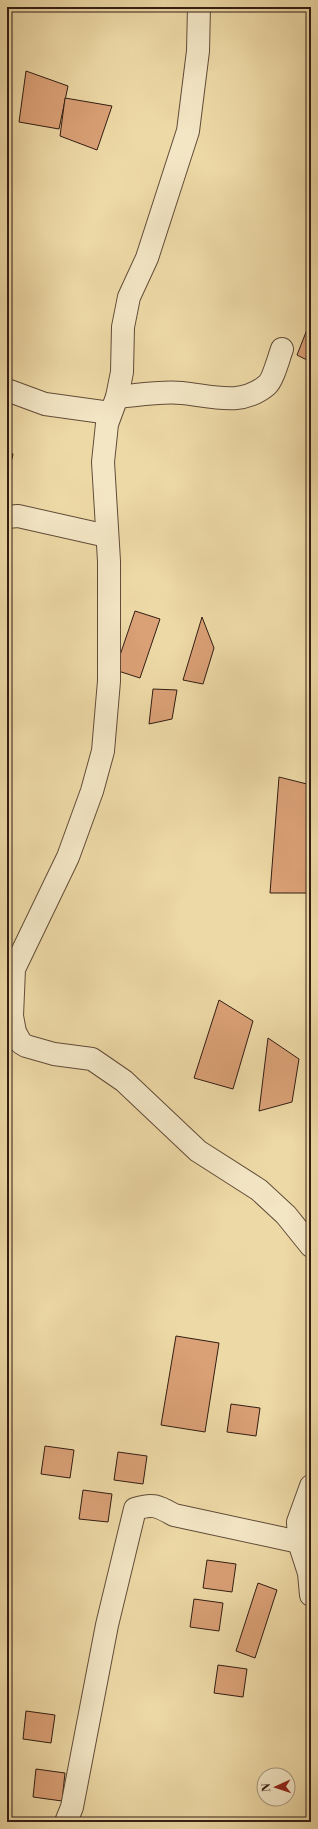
<svg xmlns="http://www.w3.org/2000/svg" width="318" height="1829" viewBox="0 0 318 1829" font-family="'Libre Bodoni',serif">
<style>
.building{fill:#daa076;stroke:#321d13}
.lines{fill:none;stroke-linecap:round;stroke-linejoin:round}
.minor-casing{stroke:#614c38;stroke-width:24}
.minor{stroke:#f3e6c5;stroke-width:22}
</style>
<rect width="100%" height="100%" fill="#edd9a6"/>
<filter id="stains"><feTurbulence type="fractalNoise" baseFrequency=".005" numOctaves="4"/><feColorMatrix values="0 0 0 0 .2 0 0 0 0 .09 0 0 0 0 .02 0 0 0 .5 -.17"/></filter>
<radialGradient id="worn" r=".72"><stop offset=".6" stop-color="#630" stop-opacity="0"/><stop offset="1" stop-color="#630" stop-opacity=".3"/></radialGradient>
<g class="building">
<polygon points="26,71 68,86 59,129 19,122"/>
<polygon points="65,98 112,106 97,150 60,136"/>
<polygon points="310,322 311,323 311,362 297,355"/>
<polygon points="7,453 13,454 7,480"/>
<polygon points="135,611 160,619 140,678 115,670"/>
<polygon points="202,617 214,648 203,684 183,680"/>
<polygon points="153,689 177,690 172,719 149,724"/>
<polygon points="279,777 311,785 311,842 309,855 311,856 311,893 270,893"/>
<polygon points="219,1000 253,1021 233,1089 194,1078"/>
<polygon points="268,1038 299,1059 292,1102 259,1111"/>
<polygon points="176,1336 219,1343 205,1432 161,1425"/>
<polygon points="231,1404 260,1408 256,1436 227,1432"/>
<polygon points="45,1446 74,1450 70,1478 41,1474"/>
<polygon points="118,1452 147,1456 143,1484 114,1480"/>
<polygon points="83,1490 112,1494 108,1522 79,1519"/>
<polygon points="207,1560 236,1564 232,1592 203,1588"/>
<polygon points="258,1583 277,1590 255,1658 236,1651"/>
<polygon points="194,1599 223,1603 219,1631 190,1627"/>
<polygon points="218,1665 247,1669 243,1697 214,1693"/>
<polygon points="26,1711 55,1715 51,1743 23,1739"/>
<polygon points="36,1769 65,1773 62,1801 33,1797"/>
</g>
<g class="lines">
<defs>
<g id="minor">
<polyline points="199,7 198,51 188,131 147,258 129,297 123,327 122,372 117,397 107,424 103,462 109,561 109,681 103,751 92,791 68,857 14,969 12,1016 15,1032 21,1043 26,1046 54,1054 92,1059 124,1081 198,1151 259,1190 286,1215 311,1246"/>
<polyline points="7,390 45,404 110,413"/>
<path d="M117,397C139,395 161,391 182,393C212,396 241,407 267,385C273,380 279,357 282,349"/>
<polyline points="7,517 18,516 107,536"/>
<polyline points="311,1486 298,1522 299,1542 309,1573 311,1595"/>
<path d="M66,1822L72,1807L107,1625L135,1509C153,1503 158,1506 174,1515L299,1542"/>
</g>
</defs>
<use href="#minor" class="minor-casing"/>
<use href="#minor" class="minor"/>
</g>
<rect width="318" height="1829" fill="none" stroke="#edd9a6" stroke-width="24"/>
<rect x="8" y="8" width="302" height="1813" fill="none" stroke="#321d13" stroke-width="2"/>
<rect x="12" y="12" width="294" height="1805" fill="none" stroke="#321d13"/>
<g transform="translate(276 1787) rotate(267)"><circle r="19" fill="#f3e6c5" stroke="#a6967e"/>
<path d="M0-3L7 15L0 10L-7 15Z" fill="#8f2418"/>
<text y="-6" font-size="11" font-weight="bold" text-anchor="middle" fill="#321d13">N</text>
</g>
<rect width="100%" height="100%" filter="url(#stains)"/>
<rect width="100%" height="100%" fill="url(#worn)"/>
</svg>
